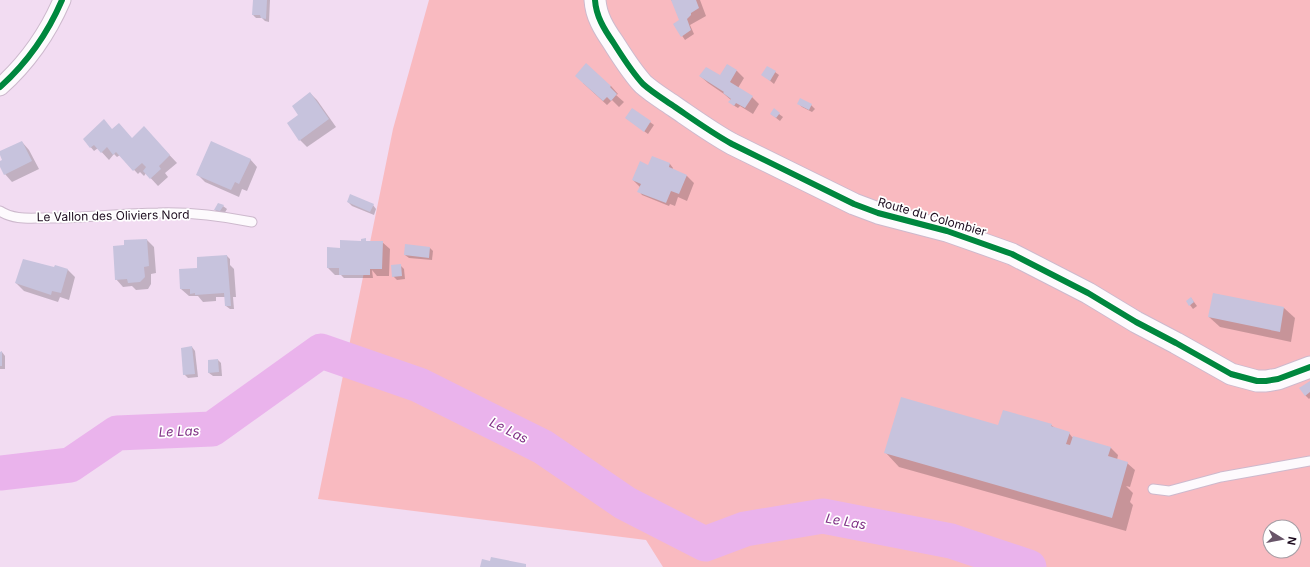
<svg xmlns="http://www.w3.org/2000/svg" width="1310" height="567" viewBox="0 0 1310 567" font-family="Inter,sans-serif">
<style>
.green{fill:#f9bac0;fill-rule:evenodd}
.shadow{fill:#0003}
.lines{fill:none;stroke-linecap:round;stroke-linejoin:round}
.river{stroke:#eab3ec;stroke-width:35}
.building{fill:#c7c3dd}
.service-casing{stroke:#cdb9cd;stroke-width:11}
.minor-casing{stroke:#cdb9cd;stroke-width:19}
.tertiary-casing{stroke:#cdb9cd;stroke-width:23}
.service{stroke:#fdfafd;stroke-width:9}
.minor{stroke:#fdfafd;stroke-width:17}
.tertiary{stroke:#fdfafd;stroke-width:21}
.cycleway-casing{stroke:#fff;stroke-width:8}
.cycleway{stroke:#00873e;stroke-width:6}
.labels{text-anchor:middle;stroke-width:3.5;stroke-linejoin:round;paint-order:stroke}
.street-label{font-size:12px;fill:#1d0c1f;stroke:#fff}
.water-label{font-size:13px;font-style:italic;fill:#803186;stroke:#fff}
</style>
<rect width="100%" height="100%" fill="#f2dcf2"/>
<path class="green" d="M429,0H1310V567H663L646,540L318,499L393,129ZM1270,527H1294V551H1270Z"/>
<g class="shadow">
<polygon points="253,0 270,0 269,22 265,21 262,18 256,18 253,15"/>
<polygon points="671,0 700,0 706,16 690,25 694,34 685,40 674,24 680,21 673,2"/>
<polygon points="727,65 737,71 744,78 738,88 752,97 759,104 753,114 740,106 738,108 733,105 731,100 724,94 708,83 700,76 720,77"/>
<polygon points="775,72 779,75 774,84 763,75"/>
<polygon points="583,83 611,86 618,94 616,95 624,102 619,107 612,100 607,105"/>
<polygon points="310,93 317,100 336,127 307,147 300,140 299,115"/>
<polygon points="798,103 811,105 815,109 812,112 802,107"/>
<polygon points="632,109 654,125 648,134 626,118"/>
<polygon points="771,114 779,114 783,117 780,121"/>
<polygon points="144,128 177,163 165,173 168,177 158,186 146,173 144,176 140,172 138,174 120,155 117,157 114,154 109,160 98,148 94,151 84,139 113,130 132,139"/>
<polygon points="22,142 29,150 39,169 12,182 5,174 0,165 0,162 4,160 0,153"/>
<polygon points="250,159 257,167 247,191 242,189 239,197 205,182 197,174"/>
<polygon points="664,162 670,164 673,168 672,170 687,176 694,183 687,201 678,197 675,206 670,204 669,206 642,195 639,191 640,187 633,180 649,166"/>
<polygon points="348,202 373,205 376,209 374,215 352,206"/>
<polygon points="218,204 223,206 227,209 224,214 219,213 215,210"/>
<polygon points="147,240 154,247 156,273 151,274 151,284 148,289 136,290 132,286 123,287 116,279 125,246"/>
<polygon points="382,242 390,249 389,276 377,276 372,270 373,278 344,278 341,275 335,275 328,268 341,249"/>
<polygon points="430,248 433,251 432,260 409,258 405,255"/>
<polygon points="227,256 230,259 230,265 234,269 236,297 233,297 234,309 230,309 226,306 226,297 216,297 216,301 203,302 198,296 189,296 181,289 197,269"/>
<polygon points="400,265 404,269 405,279 397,280 393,276"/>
<polygon points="43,266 68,270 75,277 69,300 60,297 58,302 24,291 16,283"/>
<polygon points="1214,294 1284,308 1295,318 1291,342 1220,327 1209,317"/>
<polygon points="1191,298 1197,306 1193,309 1190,305"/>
<polygon points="192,347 195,351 198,377 188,378 184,374"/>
<polygon points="2,352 5,356 5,369 0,369 0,353"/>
<polygon points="218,360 221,363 222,376 213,376 209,373 209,361"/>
<polygon points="1310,383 1310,398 1309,399 1305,395"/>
<polygon points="1051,425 1055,428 1069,433 1072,437 1111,448 1118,455 1117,460 1127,463 1135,470 1130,487 1126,486 1133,493 1130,502 1133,505 1126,531 899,467 886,453 999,426"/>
</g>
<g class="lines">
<polyline class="river" points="0,473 70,465 117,433 212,429 321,351 419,385 543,447 625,503 705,544 745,529 823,516 951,541 1029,567"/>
</g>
<g class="building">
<polygon points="253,0 267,0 266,19 261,18 260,15 252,15"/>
<polygon points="671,0 696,0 699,8 691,13 691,15 687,19 691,30 681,37 673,24 679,20"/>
<polygon points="586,63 611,86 610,87 617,94 611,101 607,97 603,101 575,76"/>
<polygon points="727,64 737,70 730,82 753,96 745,108 736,103 734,106 728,102 731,99 723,93 724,92 699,76 706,67 720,75"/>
<polygon points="767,66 776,71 770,81 761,75"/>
<polygon points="310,92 329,119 299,141 287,123 298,115 292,106"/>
<polygon points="800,98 812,104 809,110 797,104"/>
<polygon points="632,108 651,121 644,132 625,118"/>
<polygon points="774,108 780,113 776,118 770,114"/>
<polygon points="104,119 112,129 119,123 132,138 144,126 170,155 159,166 161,169 150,179 143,171 146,167 142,163 133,171 116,152 113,155 107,147 101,153 94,145 90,148 83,139"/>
<polygon points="22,141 32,161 4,175 0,167 0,161 2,160 0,155 0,151"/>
<polygon points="211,141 251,159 239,184 235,182 231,190 196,175"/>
<polygon points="652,156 670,163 669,167 687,175 679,194 671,191 666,203 637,192 641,184 632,180 640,161 648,165"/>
<polygon points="350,194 374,204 370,212 347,202"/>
<polygon points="218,203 224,205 220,211 214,210"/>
<polygon points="366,238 366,241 383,241 382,269 370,269 370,275 339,275 339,268 327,268 327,247 340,248 340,240 361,241 361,239"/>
<polygon points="147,239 149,266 144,267 145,277 140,282 128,283 127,279 115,280 113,246 124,245 124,240"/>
<polygon points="405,244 430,247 429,258 404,255"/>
<polygon points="227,255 231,306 225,306 224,293 195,295 195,293 190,294 190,289 180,289 179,269 197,268 197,257"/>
<polygon points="23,259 54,267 55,265 68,269 61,293 52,291 51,295 15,283"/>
<polygon points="401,264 402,276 392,277 391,265"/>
<polygon points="1213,293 1284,307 1280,332 1208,317"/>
<polygon points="1191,297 1194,302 1189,306 1186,301"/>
<polygon points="192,346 195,374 183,375 181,348"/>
<polygon points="2,351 2,366 0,366 0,352"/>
<polygon points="218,359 219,372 208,373 208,360"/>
<polygon points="1310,381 1310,392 1305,396 1299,388"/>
<polygon points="901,397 998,425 1003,410 1052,424 1051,426 1070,432 1066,444 1070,445 1073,436 1111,447 1108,456 1128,462 1112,518 884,453"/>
<polygon points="491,557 526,564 526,567 480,567 482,559 490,561"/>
</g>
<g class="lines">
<defs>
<g id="service">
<path d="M0,211C14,220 29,218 44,218C82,219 120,213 158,213C189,212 221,216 252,222"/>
<polyline points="1153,489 1169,491 1221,477 1310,461"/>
</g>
<path id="minor" d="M0,87C28,62 47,35 62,0"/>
<path id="tertiary" d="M595,0C596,16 604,29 613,42C622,56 631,71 643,84C653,93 665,100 675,107C694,120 712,133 732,144L854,204L878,213L947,231L1012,254L1088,293L1136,322L1176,343L1231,374L1257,381H1266L1278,379L1310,367"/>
</defs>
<use href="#service" class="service-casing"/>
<use href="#minor" class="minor-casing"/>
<use href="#tertiary" class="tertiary-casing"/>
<use href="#service" class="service"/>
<use href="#minor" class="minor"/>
<use href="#tertiary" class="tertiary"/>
<defs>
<g id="cycleway">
<path d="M595,0C596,16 604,29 613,42C622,56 631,71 643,84C653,93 665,100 675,107C694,120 712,133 732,144L854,204L878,213L947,231L1012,254L1088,293L1136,322L1176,343L1231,374L1257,381H1266L1278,379L1310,367"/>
<path d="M0,87C28,62 47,35 62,0"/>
</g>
</defs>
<use href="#cycleway" class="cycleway-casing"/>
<use href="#cycleway" class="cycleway"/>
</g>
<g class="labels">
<g class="street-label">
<text transform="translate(113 216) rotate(-1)" y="4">Le Vallon des Oliviers Nord</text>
<text transform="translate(932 217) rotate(16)" y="4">Route du Colombier</text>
</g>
<g class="water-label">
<text transform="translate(509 430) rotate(27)" y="5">Le Las</text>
<text transform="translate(179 431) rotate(-2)" y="5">Le Las</text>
<text transform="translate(846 521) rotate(10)" y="5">Le Las</text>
</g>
</g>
<g transform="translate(1282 539) rotate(101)"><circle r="19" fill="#ffffff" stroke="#a59ea5"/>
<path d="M0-3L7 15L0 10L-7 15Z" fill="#685569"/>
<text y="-6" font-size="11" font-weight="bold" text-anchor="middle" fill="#1d0c1f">N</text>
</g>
</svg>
